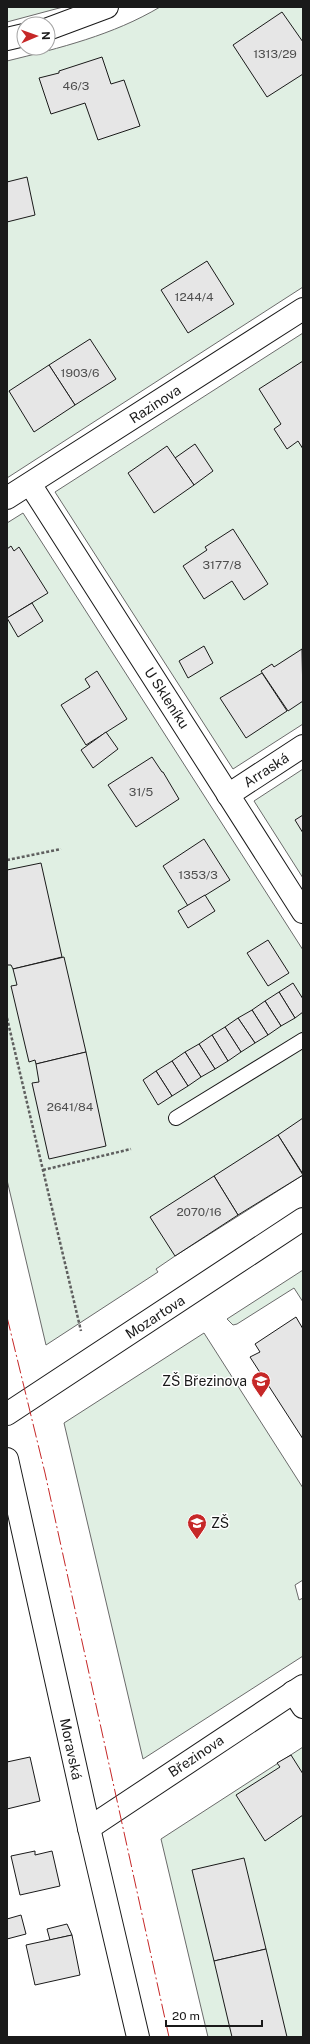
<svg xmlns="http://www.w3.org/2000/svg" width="310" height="2044" viewBox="0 0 310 2044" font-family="'Public Sans',sans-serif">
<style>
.green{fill:#e0efe3;stroke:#6a6a6a}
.building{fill:#e6e6e6;stroke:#1a1a1a}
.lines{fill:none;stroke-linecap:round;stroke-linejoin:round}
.service-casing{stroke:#1a1a1a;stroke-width:16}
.minor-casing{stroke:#1a1a1a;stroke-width:24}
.path{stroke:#5f5f5f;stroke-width:2.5;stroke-dasharray:3 2;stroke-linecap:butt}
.service{stroke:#fff;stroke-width:14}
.minor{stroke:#fff;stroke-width:22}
.power{stroke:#c62828;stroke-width:1;stroke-dasharray:14 3 2 3;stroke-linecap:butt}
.labels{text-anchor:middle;stroke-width:3;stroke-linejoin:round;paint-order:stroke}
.number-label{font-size:12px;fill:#4d4d4d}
.street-label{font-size:14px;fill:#1a1a1a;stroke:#fff}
.poi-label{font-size:14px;fill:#1a1a1a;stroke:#fff;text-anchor:end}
</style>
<rect width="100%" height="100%" fill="#fff"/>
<g class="green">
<polygon points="7,7 63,7 7,22"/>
<path d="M160,7H303V287L7,478V61C60,48 113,35 160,7Z"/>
<polygon points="303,333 303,724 233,769 55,492"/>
<polygon points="23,513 303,950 303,1175 175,1256 156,1269 158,1272 46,1345 7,1180 7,523"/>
<polygon points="303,769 303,878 254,801"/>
<polygon points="303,1270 303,1302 294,1288 237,1324 233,1325 227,1319"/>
<polygon points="204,1333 303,1488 303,1580 295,1585 299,1600 303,1598 303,1656 143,1759 64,1423"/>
<polygon points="303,1747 303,2037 208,2037 161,1839"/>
</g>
<g class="building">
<polygon points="282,12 303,42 303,74 267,97 233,45"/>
<polygon points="102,57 111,84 124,80 140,126 98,140 85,103 51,114 39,78 59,73 59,71"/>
<polygon points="27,177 35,215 7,222 7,182"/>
<polygon points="207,261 234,304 188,333 161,290"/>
<polygon points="90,339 116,379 75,405 49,365"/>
<polygon points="303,361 303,449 298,441 287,449 274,429 281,424 259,389"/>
<polygon points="49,365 75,405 34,432 9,391"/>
<polygon points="195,444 213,471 194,485 175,458"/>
<polygon points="167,446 194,485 154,513 128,473"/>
<polygon points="233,529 268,584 244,600 232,581 204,599 183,566 207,550 205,547"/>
<polygon points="11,546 14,551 19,547 48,593 7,618 7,549"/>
<polygon points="32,603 43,621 18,637 7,618"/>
<polygon points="204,646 213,663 188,678 179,661"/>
<polygon points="302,649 303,701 288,711 261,671 272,664 274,667"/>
<polygon points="97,671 127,719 86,745 61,705 90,687 85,679"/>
<polygon points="262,673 287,711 246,738 220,698"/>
<polygon points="106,732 118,749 93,768 81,750"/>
<polygon points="152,757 162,772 163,772 179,799 136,827 108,785"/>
<polygon points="303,815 303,833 295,820"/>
<polygon points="204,839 230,880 188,906 163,866"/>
<polygon points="41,863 62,957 13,969 11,965 7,965 7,870"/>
<polygon points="205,895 215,911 188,928 178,911"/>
<polygon points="268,940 289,973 268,986 247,953"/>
<polygon points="64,957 86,1052 36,1064 35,1060 29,1062 11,986 17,985 13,969"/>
<polygon points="293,983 303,999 303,1012 295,1018 279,992"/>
<polygon points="279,992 295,1018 281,1026 265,1001"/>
<polygon points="265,1001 281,1026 268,1035 252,1010"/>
<polygon points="252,1010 268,1035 255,1043 238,1018"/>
<polygon points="238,1018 255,1043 241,1052 225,1027"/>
<polygon points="225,1027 241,1052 228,1061 212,1035"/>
<polygon points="212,1035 228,1061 215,1069 199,1044"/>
<polygon points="199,1044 215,1069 201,1077 185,1052"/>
<polygon points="86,1052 106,1146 49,1159 32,1083 39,1082 36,1064"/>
<polygon points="185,1052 201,1077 188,1086 172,1061"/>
<polygon points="172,1061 188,1086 172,1096 156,1071"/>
<polygon points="156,1071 172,1096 158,1105 143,1080"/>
<polygon points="303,1118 303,1174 278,1135"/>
<polygon points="278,1135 303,1175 238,1215 214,1176"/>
<polygon points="214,1176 238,1215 175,1256 150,1217"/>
<polygon points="296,1317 303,1329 303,1439 250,1357 260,1352 255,1344"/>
<polygon points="291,1755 303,1774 303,1815 265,1841 236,1795 280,1767 277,1763"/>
<polygon points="30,1757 40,1801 7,1809 7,1762"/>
<polygon points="35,1851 35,1855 52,1851 60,1886 20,1895 11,1856"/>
<polygon points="244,1858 266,1949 214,1961 192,1870"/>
<polygon points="21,1915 26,1934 7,1939 7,1919"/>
<polygon points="67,1924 72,1935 50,1940 47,1929"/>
<polygon points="72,1935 80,1975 35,1985 26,1945"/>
<polygon points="266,1949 287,2037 232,2037 214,1961"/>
</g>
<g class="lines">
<defs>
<polyline id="service" points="176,1118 303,1040"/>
<g id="minor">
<polyline points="48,29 107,7"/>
<polyline points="7,39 24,35"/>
<polyline points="30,484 303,912"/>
<polyline points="7,498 303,309"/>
<polyline points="228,795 303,746"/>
<polyline points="7,1414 303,1219"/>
<polyline points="7,1459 89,1828 138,2037"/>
<polyline points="293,1692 303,1707"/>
<polyline points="89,1828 303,1686"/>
</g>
</defs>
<use href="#service" class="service-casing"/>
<use href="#minor" class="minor-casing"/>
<g class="path">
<polyline points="7,860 61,849"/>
<polyline points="7,1018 81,1331"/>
<polyline points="43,1170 131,1149"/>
</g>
<use href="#service" class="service"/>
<use href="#minor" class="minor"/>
<polyline class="power" points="7,1317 45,1473 169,2037"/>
</g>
<defs>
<symbol id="school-pin" viewBox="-11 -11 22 30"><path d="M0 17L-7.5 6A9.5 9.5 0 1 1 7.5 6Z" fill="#c62828" stroke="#fff"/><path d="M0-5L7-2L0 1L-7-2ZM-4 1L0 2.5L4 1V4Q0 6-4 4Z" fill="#fff"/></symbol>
</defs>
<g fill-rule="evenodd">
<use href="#school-pin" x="250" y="1370" width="22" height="30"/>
<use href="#school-pin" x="186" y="1512" width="22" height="30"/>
</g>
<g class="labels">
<g class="number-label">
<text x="275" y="58">1313/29</text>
<text x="76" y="90">46/3</text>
<text x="194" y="301">1244/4</text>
<text x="80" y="377">1903/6</text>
<text x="222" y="569">3177/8</text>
<text x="141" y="796">31/5</text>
<text x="198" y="879">1353/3</text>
<text x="70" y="1111">2641/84</text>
<text x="199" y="1216">2070/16</text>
</g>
<g class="street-label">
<text transform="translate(155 404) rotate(-33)" y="5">Razinova</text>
<text transform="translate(167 698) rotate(57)" y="5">U Skleníku</text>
<text transform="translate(266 770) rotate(-33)" y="5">Arraská</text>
<text transform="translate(155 1317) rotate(-33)" y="5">Mozartova</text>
<text transform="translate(71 1749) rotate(78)" y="5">Moravská</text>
<text transform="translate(196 1756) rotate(-34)" y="5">Březinova</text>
</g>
<g class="poi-label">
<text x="247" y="1386">ZŠ Březinova</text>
<text x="211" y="1528" text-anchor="start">ZŠ</text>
</g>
</g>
<rect width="310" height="2044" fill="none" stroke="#1a1a1a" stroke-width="16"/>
<g transform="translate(36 36) rotate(88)"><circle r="19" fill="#ffffff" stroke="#a3a3a3"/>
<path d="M0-3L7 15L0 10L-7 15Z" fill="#c62828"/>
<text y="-6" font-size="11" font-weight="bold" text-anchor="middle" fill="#1a1a1a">N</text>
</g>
<path d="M166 2020v6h96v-6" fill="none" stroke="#1a1a1a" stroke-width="2"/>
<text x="172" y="2020" font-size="12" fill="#1a1a1a" stroke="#ffffff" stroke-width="3" paint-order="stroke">20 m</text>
</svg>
